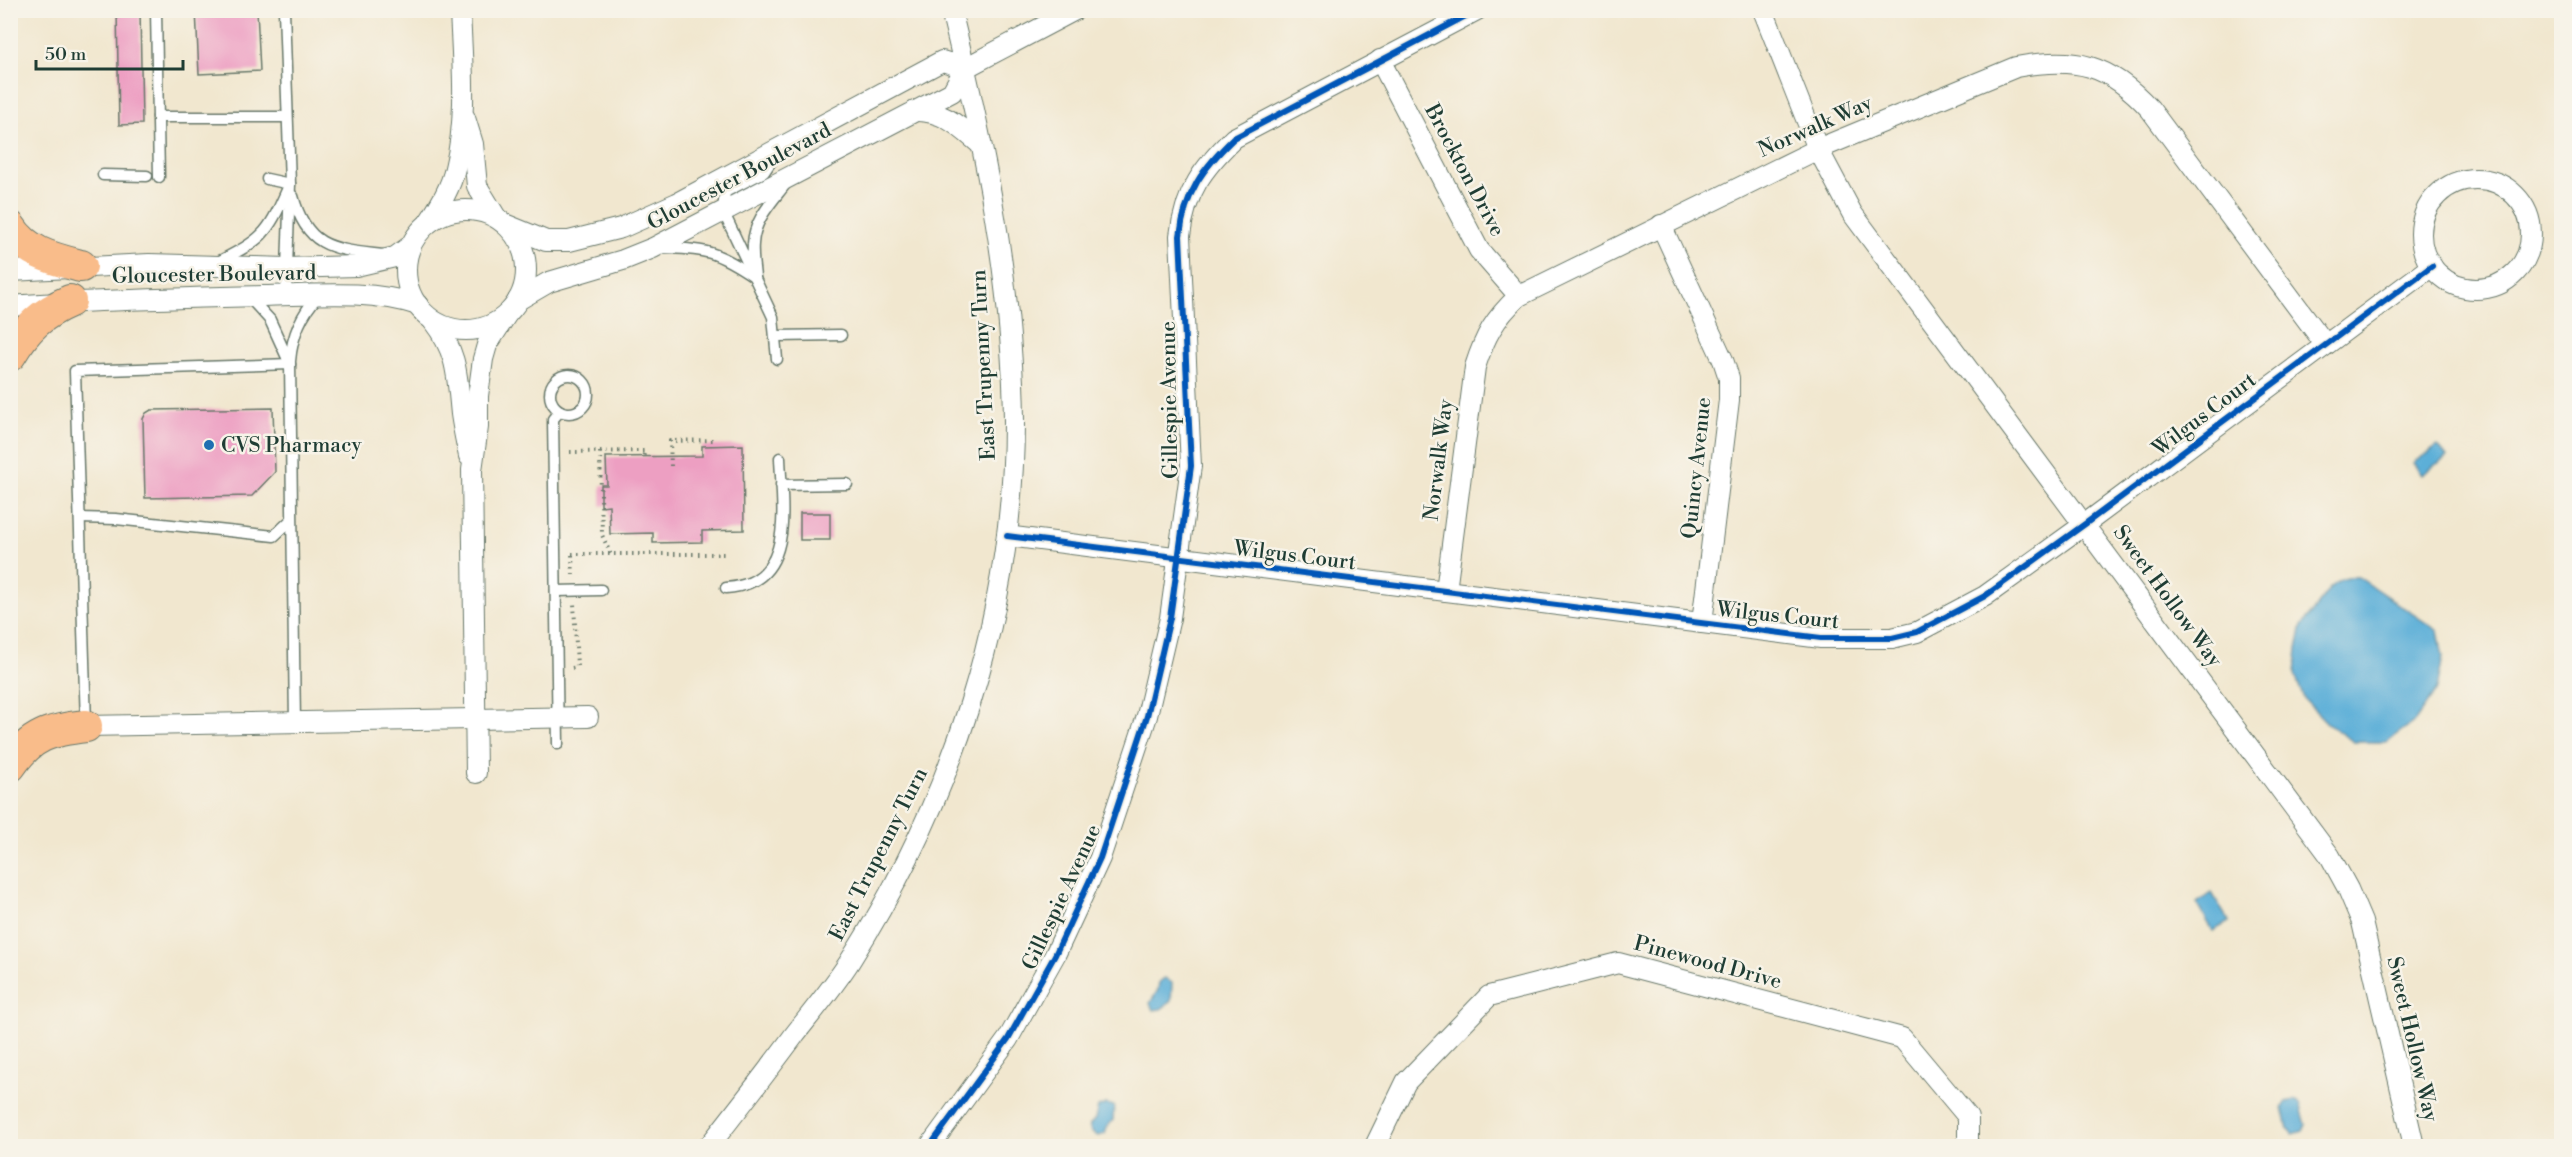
<svg xmlns="http://www.w3.org/2000/svg" width="2572" height="1157" viewBox="0 0 2572 1157" font-family="'Libre Bodoni',serif">
<style>
.water{fill:#5cafd8;stroke:#3e7686;stroke-width:1.5}
.building{fill:#ed9fc2}
.lines{fill:none;stroke-linecap:round;stroke-linejoin:round}
.lane-casing{stroke:#68786a;stroke-width:13}
.street-casing{stroke:#68786a;stroke-width:22}
.primary-casing{stroke:#68786a;stroke-width:34}
.path{stroke:#68786a;stroke-width:4;stroke-dasharray:1.5 4.5;stroke-linecap:butt}
.lane{stroke:#fff;stroke-width:10}
.street{stroke:#fff;stroke-width:20}
.primary{stroke:#f9bc8a;stroke-width:32}
.cycleway-casing{stroke:#f7f3e8;stroke-width:10}
.cycleway{stroke:#0057b8;stroke-width:6}
.poi-dot{fill:#1f6fb2;stroke:#f7f3e8;stroke-width:2}
.labels{text-anchor:middle;stroke-width:5;stroke-linejoin:round;paint-order:stroke}
.street-label{font-size:21px;fill:#1f3d34;stroke:#f7f3e8}
.poi-label{font-size:21px;fill:#1f3d34;stroke:#f7f3e8;text-anchor:start}
</style>
<rect width="100%" height="100%" fill="#f7f3e8"/>
<filter id="ink" filterUnits="userSpaceOnUse"><feTurbulence type="fractalNoise" baseFrequency=".0167" numOctaves="2"/><feDisplacementMap in="SourceGraphic" scale="12" xChannelSelector="R" yChannelSelector="G"/><feConvolveMatrix kernelMatrix="1 2 1 2 8 2 1 2 1" color-interpolation-filters="sRGB"/></filter>
<filter id="wash" filterUnits="userSpaceOnUse"><feTurbulence type="fractalNoise" baseFrequency=".008" numOctaves="4" result="noise"/><feDisplacementMap in="SourceGraphic" scale="24" xChannelSelector="R" yChannelSelector="G"/><feGaussianBlur stdDeviation="1.35" result="paint"/><feColorMatrix in="noise" values="0 0 0 0 0 0 0 0 0 0 0 0 0 0 0 0 0 1.4 0 .05"/><feComposite in="paint" operator="in"/></filter>
<g filter="url(#wash)">
<rect width="100%" height="100%" fill="#f1e7cf"/>
<g class="water">
<polygon points="2438,446 2447,457 2422,475 2413,463"/>
<polygon points="2350,577 2358,577 2438,631 2443,656 2437,689 2415,721 2386,742 2354,742 2329,725 2304,699 2295,675 2297,649 2302,626 2330,588 2341,580"/>
<polygon points="2212,893 2229,922 2213,931 2197,903"/>
<polygon points="1165,978 1172,983 1171,1001 1161,1009 1153,1010 1150,1003 1158,990 1159,982"/>
<polygon points="2295,1100 2300,1103 2306,1125 2303,1131 2293,1134 2288,1129 2283,1107 2286,1102"/>
<polygon points="1106,1104 1114,1106 1113,1120 1107,1127 1105,1134 1098,1136 1091,1132 1089,1126 1095,1119 1098,1107"/>
</g>
<g id="blocks">
<g class="building">
<polygon points="117,10 140,10 142,124 119,125"/>
<polygon points="196,10 257,10 260,71 199,74"/>
<polygon points="273,408 275,472 252,496 145,498 143,419 146,413 151,410"/>
<polygon points="743,445 744,530 702,531 702,542 653,543 653,533 610,534 609,505 601,506 601,485 607,485 606,457 702,456 702,446"/>
<rect x="800" y="513" width="30" height="27"/>
</g>
</g>
</g>
<g filter="url(#ink)">
<use href="#blocks" fill-opacity="0" stroke="#68786a" stroke-width="1.5"/>
<g class="lines">
<defs>
<g id="lane">
<polyline points="156,10 159,177"/>
<polyline points="284,10 290,184 286,296"/>
<polyline points="158,117 287,117"/>
<polyline points="776,154 764,172 725,192 723,211 773,317 777,359"/>
<polyline points="103,175 147,176"/>
<polyline points="267,179 290,184"/>
<path d="M293,196C307,249 334,249 382,255"/>
<path d="M659,248C706,249 715,250 755,277C754,266 752,255 753,244C754,219 773,201 787,182"/>
<path d="M218,262C262,239 267,236 287,190"/>
<polyline points="248,296 270,320 290,364"/>
<polyline points="776,336 841,335"/>
<path d="M290,361C292,336 302,313 319,295"/>
<circle cx="569" cy="394" r="19"/>
<polyline points="781,485 847,484"/>
<polyline points="80,518 116,519 274,536 290,521"/>
<path d="M726,588C796,584 782,508 780,458"/>
<polyline points="556,591 601,590"/>
<polyline points="86,724 75,371 290,364 295,723"/>
<polyline points="558,744 553,419 560,411"/>
</g>
<g id="street">
<polyline points="1763,10 1818,149 1852,213 2330,856 2348,889 2362,922 2414,1146"/>
<polyline points="1380,60 1479,250 1519,296"/>
<path d="M915,111C943,110 960,127 980,144"/>
<polyline points="465,118 473,144 477,186 496,217"/>
<circle cx="2476" cy="234" r="55"/>
<circle cx="466" cy="270" r="60"/>
<path d="M429,222C440,205 451,187 455,168C468,117 462,62 460,10"/>
<polyline points="507,225 546,241 569,241 621,228 677,203 942,61 965,68"/>
<polyline points="1661,225 1723,360 1729,378 1729,400 1702,623"/>
<polyline points="10,271 149,264 287,268 356,266 395,257 410,246"/>
<polyline points="518,300 549,282 623,260 653,248 952,92 965,68 1075,10"/>
<path d="M10,306C95,300 179,298 263,296C314,295 369,289 418,305"/>
<path d="M433,321C458,353 457,376 461,414C463,428 466,442 469,456"/>
<polyline points="1007,536 1821,638 1892,638 1917,632 1985,596 2085,524 2432,266"/>
<path d="M1446,591L1475,367C1485,336 1494,319 1519,296L1818,149L2016,67C2076,56 2109,64 2150,109L2325,344"/>
<polyline points="86,726 588,717"/>
<polyline points="476,773 472,470 478,427 478,396 483,359 487,345 507,314"/>
<path d="M709,1146C738,1109 767,1072 795,1034C814,1010 834,986 850,961C952,800 1014,614 1014,422C1013,283 984,145 951,10"/>
<path d="M930,1146L1008,1039L1055,955L1100,858L1147,716L1170,618L1191,466L1180,236C1185,192 1203,168 1234,138L1477,10"/>
<polyline points="1375,1146 1406,1082 1489,996 1618,963 1902,1038 1968,1117 1968,1146"/>
</g>
<g id="primary">
<path d="M10,227C26,253 54,259 81,266"/>
<path d="M10,355C26,328 42,313 70,301"/>
<path d="M10,766C31,735 50,730 86,726"/>
</g>
</defs>
<use href="#lane" class="lane-casing"/>
<use href="#street" class="street-casing"/>
<use href="#primary" class="primary-casing"/>
<g class="path">
<polyline points="570,452 645,451 643,457"/>
<polyline points="600,452 602,535 611,555"/>
<polyline points="671,466 670,441 713,440"/>
<polyline points="572,554 724,554"/>
<polyline points="572,555 573,577"/>
<polyline points="572,668 577,667 574,603"/>
</g>
<use href="#lane" class="lane"/>
<use href="#street" class="street"/>
<use href="#primary" class="primary"/>
<defs>
<g id="cycleway">
<polyline points="1007,536 1821,638 1892,638 1917,632 1985,596 2085,524 2432,266"/>
<path d="M930,1146L1008,1039L1055,955L1100,858L1147,716L1170,618L1191,466L1180,236C1185,192 1203,168 1234,138L1477,10"/>
</g>
</defs>
<use href="#cycleway" class="cycleway-casing"/>
<use href="#cycleway" class="cycleway"/>
</g>
</g>
<circle class="poi-dot" cx="209" cy="445" r="6"/>
<g class="labels">
<g class="street-label">
<text transform="translate(1815 126) rotate(-24)" y="7">Norwalk Way</text>
<text transform="translate(1465 170) rotate(62)" y="7">Brockton Drive</text>
<text transform="translate(739 176) rotate(-28)" y="7">Gloucester Boulevard</text>
<text transform="translate(214 274) rotate(-1)" y="7">Gloucester Boulevard</text>
<text transform="translate(983 365) rotate(-93)" y="7">East Trupenny Turn</text>
<text transform="translate(1169 400) rotate(-91)" y="7">Gillespie Avenue</text>
<text transform="translate(2204 414) rotate(-37)" y="7">Wilgus Court</text>
<text transform="translate(1438 460) rotate(-83)" y="7">Norwalk Way</text>
<text transform="translate(1696 468) rotate(-84)" y="7">Quincy Avenue</text>
<text transform="translate(1295 555) rotate(7)" y="7">Wilgus Court</text>
<text transform="translate(2168 596) rotate(54)" y="7">Sweet Hollow Way</text>
<text transform="translate(1778 615) rotate(6)" y="7">Wilgus Court</text>
<text transform="translate(878 854) rotate(-63)" y="7">East Trupenny Turn</text>
<text transform="translate(1061 897) rotate(-65)" y="7">Gillespie Avenue</text>
<text transform="translate(1708 962) rotate(15)" y="7">Pinewood Drive</text>
<text transform="translate(2413 1039) rotate(77)" y="7">Sweet Hollow Way</text>
</g>
<g class="poi-label">
<text x="221" y="452">CVS Pharmacy</text>
</g>
</g>
<rect width="2572" height="1157" fill="none" stroke="#f7f3e8" stroke-width="36"/>
<path d="M36 60v9h147v-9" fill="none" stroke="#1f3d34" stroke-width="3"/>
<text x="45" y="60" font-size="18" fill="#1f3d34" stroke="#f7f3e8" stroke-width="4.5" paint-order="stroke">50 m</text>
</svg>
